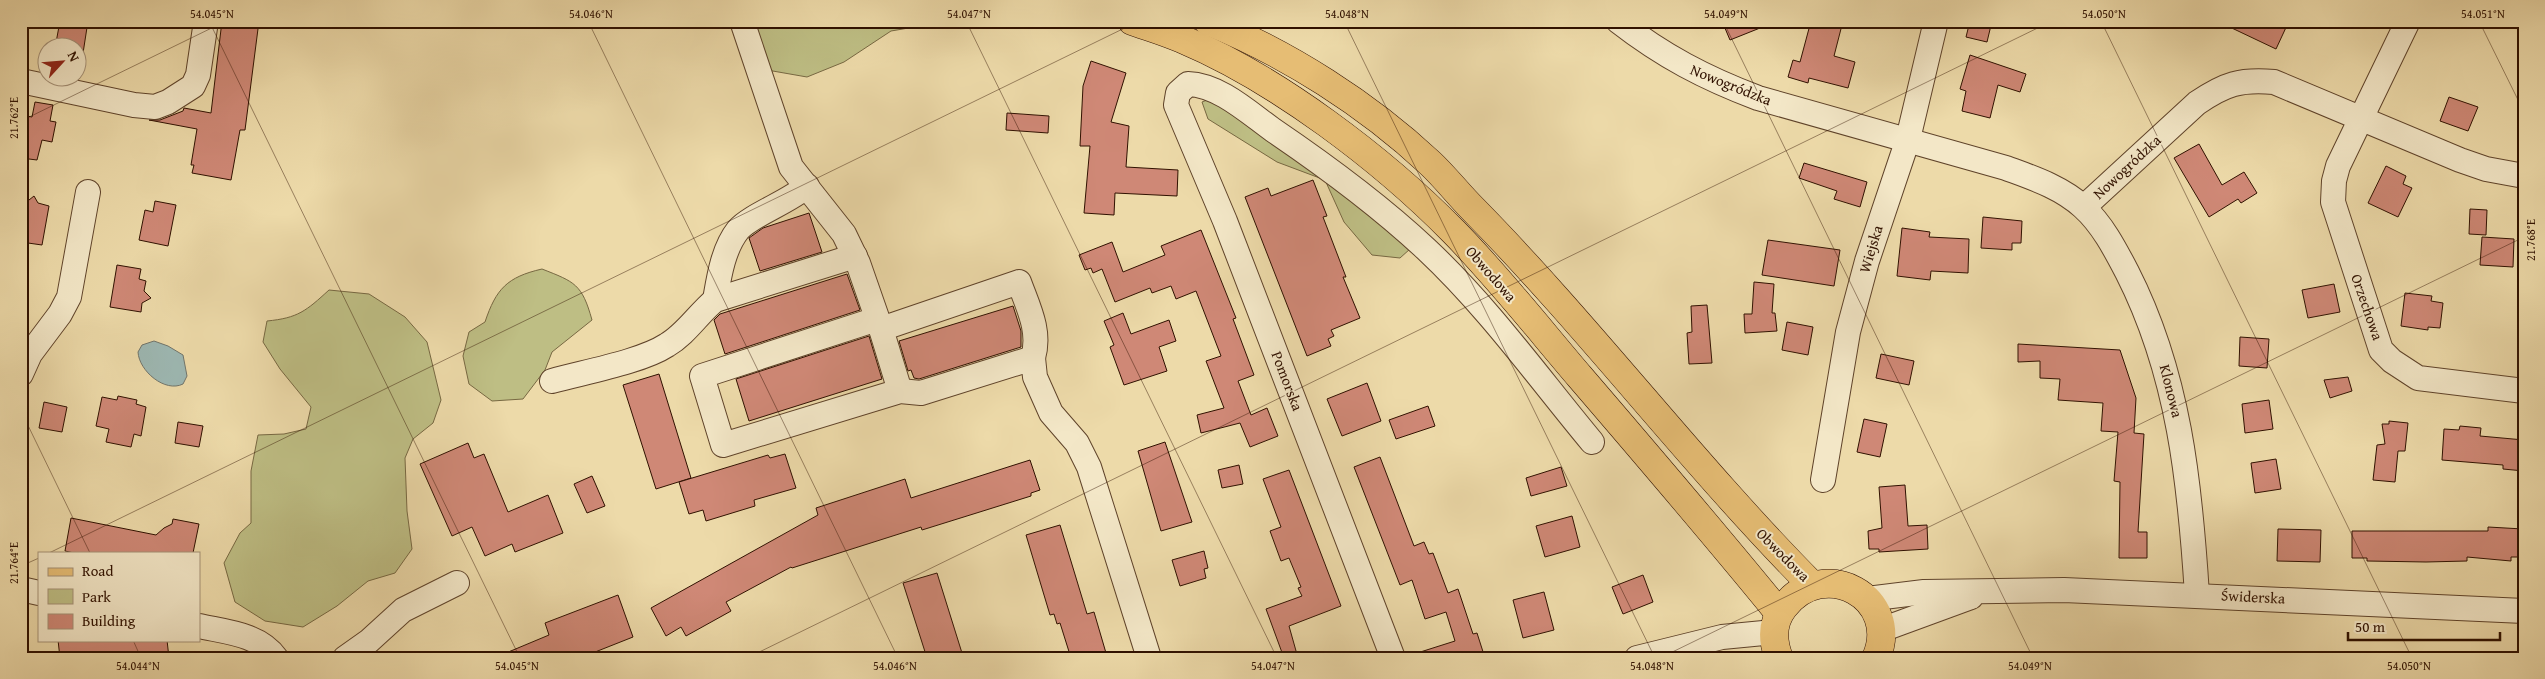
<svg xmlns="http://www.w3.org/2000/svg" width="2545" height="679" viewBox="0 0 2545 679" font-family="'Gentium Book Plus',serif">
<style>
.green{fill:#bebe84;stroke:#776842}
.water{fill:#9db8b3;stroke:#71756b}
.building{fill:#cf8876;stroke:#301100}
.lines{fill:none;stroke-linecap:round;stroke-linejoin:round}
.minor-casing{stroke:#5f432a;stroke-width:26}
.major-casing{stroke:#301100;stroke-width:29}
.minor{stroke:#f3e7c7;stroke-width:24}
.major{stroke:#e6bd74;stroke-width:28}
.ticks{fill:none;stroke:#301100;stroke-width:1;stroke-opacity:0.45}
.labels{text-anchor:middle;stroke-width:4;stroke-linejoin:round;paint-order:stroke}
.street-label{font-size:15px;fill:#301100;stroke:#f3e7c7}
.neatline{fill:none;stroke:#301100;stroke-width:2}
.ticks-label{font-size:12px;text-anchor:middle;fill:#301100}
</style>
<rect width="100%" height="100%" fill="#eddaa9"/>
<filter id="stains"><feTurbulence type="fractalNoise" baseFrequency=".004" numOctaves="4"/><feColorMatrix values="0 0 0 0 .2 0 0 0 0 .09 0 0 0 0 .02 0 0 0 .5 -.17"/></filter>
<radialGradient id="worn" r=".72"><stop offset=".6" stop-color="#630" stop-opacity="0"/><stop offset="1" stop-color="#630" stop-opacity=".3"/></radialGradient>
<g class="green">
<polygon points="752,21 936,21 932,24 891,31 844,62 807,77 767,70"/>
<polygon points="1217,96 1333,168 1410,249 1400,258 1372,255 1344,222 1325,180 1277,162 1208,119 1202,102"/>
<path d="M542,269C575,282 582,284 592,320L552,352L545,370L523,399L492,401L469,384L463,356L469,332L485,322C496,289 507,277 542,269Z"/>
<path d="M329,290L369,294L405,317L427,342L441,400L433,423L413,439L405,458L407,511L412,549L395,573L368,581L337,606L303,627L265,621L235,602L224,563L240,533L251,523V471L258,435L284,434L306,429L311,407L280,369L263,342L267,321C298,318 306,311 329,290Z"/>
</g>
<path class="water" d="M154,341L168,346L183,355L187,376L183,384C165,393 139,371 138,352L142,345Z"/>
<g class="building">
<polygon points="60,21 88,21 79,79 71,78 78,78 78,48 55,48"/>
<polygon points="222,21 259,21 245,130 240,130 231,180 192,173 194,165 191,165 197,129 149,120 160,120 183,111 184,108 211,113"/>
<polygon points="1722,21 1774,21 1775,22 1730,40"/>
<polygon points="1811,21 1843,21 1834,56 1855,62 1848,88 1809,78 1808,83 1788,77 1793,60 1800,62"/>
<polygon points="1970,21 1992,21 1987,42 1966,37"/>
<polygon points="2217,21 2289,21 2276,49"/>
<polygon points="1970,55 2026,74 2020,92 1998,85 1990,118 1962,111 1966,91 1960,89"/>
<polygon points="1091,61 1126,73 1111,122 1129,126 1126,167 1178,170 1177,196 1115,193 1114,215 1084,213 1090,146 1080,146 1083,86"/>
<polygon points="2449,97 2478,107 2468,131 2440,121"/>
<polygon points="35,102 53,105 50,121 56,122 52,142 42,140 37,160 21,158 21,115 32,117"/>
<polygon points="1007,113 1049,116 1048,133 1006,130"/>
<polygon points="2199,144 2222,185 2244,172 2257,193 2241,203 2238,199 2209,217 2174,158"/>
<polygon points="1804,163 1867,182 1860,207 1834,199 1837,191 1799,178"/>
<polygon points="2386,166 2406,176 2403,184 2412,188 2398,217 2368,203"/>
<polygon points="1313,180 1327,216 1323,217 1346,277 1343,277 1360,318 1331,330 1334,336 1328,339 1331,346 1307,356 1245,197 1268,188 1271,196"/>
<polygon points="34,196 38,203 49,206 42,245 21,242 24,204"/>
<polygon points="155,201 176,205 168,246 139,240 145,210 153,212"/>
<polygon points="2470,209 2487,210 2486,235 2469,234"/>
<polygon points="809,213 822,252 760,271 749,238 763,228"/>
<polygon points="1983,217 2022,221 2021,243 2012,243 2012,250 1981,248"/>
<polygon points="1902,228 1930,232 1929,237 1969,239 1968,273 1931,271 1930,280 1897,276"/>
<polygon points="1201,230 1236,318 1233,319 1254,375 1238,381 1251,415 1267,408 1278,436 1250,447 1240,423 1201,433 1197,415 1224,408 1206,361 1221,356 1196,291 1176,299 1171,286 1152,293 1150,288 1115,302 1102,269 1093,273 1091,268 1085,270 1079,255 1112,242 1123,272 1165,255 1161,246"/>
<polygon points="2482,237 2514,239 2513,267 2480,265"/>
<polygon points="1768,240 1840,250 1834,286 1762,275"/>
<polygon points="117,265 141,269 139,279 146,281 144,291 151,298 142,303 141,312 110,307"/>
<polygon points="847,274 860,310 725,354 714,320 720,314"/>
<polygon points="1754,282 1774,284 1772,313 1775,313 1777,331 1745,333 1744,314 1752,314"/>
<polygon points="2334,284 2340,312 2308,318 2302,290"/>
<polygon points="2405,293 2432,296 2431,301 2443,303 2440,328 2428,327 2428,330 2401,326"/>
<polygon points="1707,305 1712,363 1689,364 1687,333 1692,332 1691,306"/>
<polygon points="1013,306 1021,331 1021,347 919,379 914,378 911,370 908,371 899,341"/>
<polygon points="1123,313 1131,334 1169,320 1176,341 1159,347 1167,371 1124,385 1110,347 1114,345 1104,321"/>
<polygon points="1787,322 1813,327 1808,355 1782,350"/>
<polygon points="869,336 882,379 749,421 736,379"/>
<polygon points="2240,337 2269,339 2267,368 2239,366"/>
<polygon points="2018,344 2120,350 2136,398 2134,433 2144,434 2138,532 2147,532 2147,558 2119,558 2120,482 2114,481 2118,432 2101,431 2103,403 2058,400 2060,379 2040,378 2040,361 2018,362"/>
<polygon points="1881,354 1914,361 1909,385 1876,378"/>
<polygon points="659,374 691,478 656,489 623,385"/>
<polygon points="2348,377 2352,391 2330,398 2324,380"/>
<polygon points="1367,383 1381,421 1342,436 1327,399"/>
<polygon points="118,396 137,400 136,404 146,407 141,436 134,434 131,447 106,442 109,429 96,426 102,397 117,400"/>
<polygon points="2269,400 2273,429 2245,433 2242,404"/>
<polygon points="44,402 67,407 62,432 39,428"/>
<polygon points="1428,406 1435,426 1396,439 1389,420"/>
<polygon points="1864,419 1887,424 1880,457 1857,452"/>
<polygon points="2389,421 2408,423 2405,451 2398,451 2395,482 2373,480 2377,445 2385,444 2382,424 2389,424"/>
<polygon points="178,422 203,426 199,447 175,443"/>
<polygon points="2460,426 2481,428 2480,436 2524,440 2524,471 2503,469 2503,465 2442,460 2444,429 2459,430"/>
<polygon points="1165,442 1192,522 1161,531 1138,451"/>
<polygon points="468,443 474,458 484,454 508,512 548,495 563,533 515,552 512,544 485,556 472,527 452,536 420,464"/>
<polygon points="785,454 796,488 754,500 755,506 706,521 703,510 689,514 679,482 768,455 770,458"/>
<polygon points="1380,457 1414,546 1424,542 1429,554 1433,553 1448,593 1458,589 1473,634 1477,633 1485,658 1415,658 1414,654 1455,641 1446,612 1425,619 1412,580 1400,585 1354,467"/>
<polygon points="2276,459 2281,489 2255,493 2251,463"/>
<polygon points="1030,460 1040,490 1031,493 1031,496 922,530 921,527 792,568 791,567 726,602 731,611 686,636 681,627 666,636 651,608 818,515 816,508 905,479 911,498"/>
<polygon points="1239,465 1243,484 1222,488 1218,470"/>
<polygon points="1561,467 1567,486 1531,496 1526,478"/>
<polygon points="1289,470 1341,606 1289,626 1298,658 1284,658 1266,609 1302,596 1298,588 1301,587 1289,558 1281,561 1270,531 1281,527 1263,479"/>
<polygon points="592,476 605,506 587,513 574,484"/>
<polygon points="1905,485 1908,526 1927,525 1928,549 1879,552 1879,549 1869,549 1868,531 1882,528 1879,487"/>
<polygon points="1572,516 1580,547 1545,557 1536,526"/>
<polygon points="71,518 156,535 164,528 172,524 173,519 199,524 193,553 74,553 65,551"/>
<polygon points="1060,525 1087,614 1094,612 1106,653 1091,658 1071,658 1060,623 1057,624 1054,614 1050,615 1026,535"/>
<polygon points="2488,527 2523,529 2521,557 2511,557 2511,561 2467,557 2467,561 2426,562 2367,561 2367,558 2352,558 2352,531 2488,531"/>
<polygon points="2278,529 2321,530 2320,562 2277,561"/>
<polygon points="1204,551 1208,568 1204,569 1206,578 1180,586 1172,560"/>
<polygon points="937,573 962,653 945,658 927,658 903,583"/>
<polygon points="1643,575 1653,602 1623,614 1612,587"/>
<polygon points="1544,592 1554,630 1523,638 1513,600"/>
<polygon points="618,595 633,637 580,658 494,658 549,635 545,623"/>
<polygon points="58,640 167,640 169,658 60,658"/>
</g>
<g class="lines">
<defs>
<g id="minor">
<path d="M742,21L791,167L844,234L858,263L881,329L1019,282C1028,307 1041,331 1033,358"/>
<path d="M1618,21C1663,56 1705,78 1758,98L2006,168C2033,178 2061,187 2083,207C2102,224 2115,249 2127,272C2179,374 2190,483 2197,595"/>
<polyline points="2408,21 2338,166 2334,181 2333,202 2381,350 2392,361 2418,378 2524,391"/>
<polyline points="21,81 134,105 155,107 168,102 193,86 198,75 206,21"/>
<path d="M2084,207L2197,103C2225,84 2240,79 2274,82L2460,160L2486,169L2524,176"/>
<path d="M715,300C719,277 723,249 738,230C751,215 789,202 807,186"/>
<polyline points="877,319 702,376 723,445 900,391 921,393 1033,358 1035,377 1051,413 1077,443 1089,467 1149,658"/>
<polyline points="881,329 900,391"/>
<polyline points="21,374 30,354 60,314 69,297 88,192"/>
<path d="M552,381C584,372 641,362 667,345C686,334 698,314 715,300L855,256"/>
<polyline points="1823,480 1848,332 1867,261 1908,139 1936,21"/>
<polyline points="21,589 39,593"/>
<polyline points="1867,599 1924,592 2064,590 2524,611"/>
<path d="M199,626C226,632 259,634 276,658"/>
<polyline points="1881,630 1971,597"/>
<polyline points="345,658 369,641 403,610 457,583"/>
<path d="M1393,658L1225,221L1176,105L1178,93L1188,84C1219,85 1248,112 1273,130C1326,166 1379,205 1426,249C1488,307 1538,377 1592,442"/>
<polyline points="1637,658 1722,637 1774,632"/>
</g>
<g id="major">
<path d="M1132,21C1149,27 1166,32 1182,39C1277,79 1382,159 1454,232C1499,278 1539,329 1580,377C1647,455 1714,533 1779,613"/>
<path d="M1208,21C1288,54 1367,104 1430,163C1445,177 1458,194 1473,209C1591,329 1693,465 1812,585"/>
<path d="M1779,658C1772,640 1772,622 1784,607C1824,555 1902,598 1876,658"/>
</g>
</defs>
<use href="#minor" class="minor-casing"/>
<use href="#major" class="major-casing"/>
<use href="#minor" class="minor"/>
<use href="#major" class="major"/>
</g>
<path class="ticks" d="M209,21L520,658M588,21L898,658M966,21L1277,658M1344,21L1655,658M1723,21L2033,658M2101,21L2412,658M2479,21L2524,112M21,121L226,21M21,411L90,553M49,553L1139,21M21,566L39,558M133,640L141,658M747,658L2052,21M1660,658L2524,237"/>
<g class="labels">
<g class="street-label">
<text transform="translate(1731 85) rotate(22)" y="5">Nowogródzka</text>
<text transform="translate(2127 167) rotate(-43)" y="5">Nowogródzka</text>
<text transform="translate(1871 249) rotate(-73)" y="5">Wiejska</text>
<text transform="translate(1491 274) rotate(49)" y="5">Obwodowa</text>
<text transform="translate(2367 307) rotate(71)" y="5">Orzechowa</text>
<text transform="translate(1287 381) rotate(69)" y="5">Pomorska</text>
<text transform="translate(2171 391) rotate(76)" y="5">Klonowa</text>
<text transform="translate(1783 555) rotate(45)" y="5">Obwodowa</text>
<text transform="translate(2253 597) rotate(3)" y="5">Świderska</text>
</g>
</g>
<rect width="2545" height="679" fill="none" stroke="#eddaa9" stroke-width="55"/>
<rect x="38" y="552" width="162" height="90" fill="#f3e7c7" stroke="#a59177"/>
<rect x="48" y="568" width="25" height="8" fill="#e6bd74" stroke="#a59177"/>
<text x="82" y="576" font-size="15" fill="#301100">Road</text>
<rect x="48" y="589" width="25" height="15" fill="#bebe84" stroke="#a59177"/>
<text x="82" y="602" font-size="15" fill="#301100">Park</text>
<rect x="48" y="614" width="25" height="15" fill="#cf8876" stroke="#a59177"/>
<text x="82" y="626" font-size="15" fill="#301100">Building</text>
<g transform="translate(62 62) rotate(64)"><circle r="24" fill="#f3e7c7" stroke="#a59177"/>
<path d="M0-4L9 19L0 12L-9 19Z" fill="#8f2418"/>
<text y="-8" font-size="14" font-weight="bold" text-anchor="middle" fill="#301100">N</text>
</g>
<path d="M2348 632v8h152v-8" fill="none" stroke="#301100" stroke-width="2.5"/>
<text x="2355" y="632" font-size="15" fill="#301100" stroke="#f3e7c7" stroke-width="4" paint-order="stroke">50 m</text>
<rect x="28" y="28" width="2490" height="624" class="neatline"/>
<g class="ticks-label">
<text x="212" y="18">54.045°N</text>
<text x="591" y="18">54.046°N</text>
<text x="969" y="18">54.047°N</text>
<text x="1347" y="18">54.048°N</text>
<text x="1726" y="18">54.049°N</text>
<text x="2104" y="18">54.050°N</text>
<text x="2483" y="18">54.051°N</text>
<text transform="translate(14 118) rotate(-90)" y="4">21.762°E</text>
<text transform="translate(2531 240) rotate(-90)" y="4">21.768°E</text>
<text transform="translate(14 563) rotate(-90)" y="4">21.764°E</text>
<text x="138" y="670">54.044°N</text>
<text x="517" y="670">54.045°N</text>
<text x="895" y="670">54.046°N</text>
<text x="1273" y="670">54.047°N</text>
<text x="1652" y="670">54.048°N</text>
<text x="2030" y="670">54.049°N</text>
<text x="2409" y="670">54.050°N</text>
</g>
<rect width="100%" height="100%" filter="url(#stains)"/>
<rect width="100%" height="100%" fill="url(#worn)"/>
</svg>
